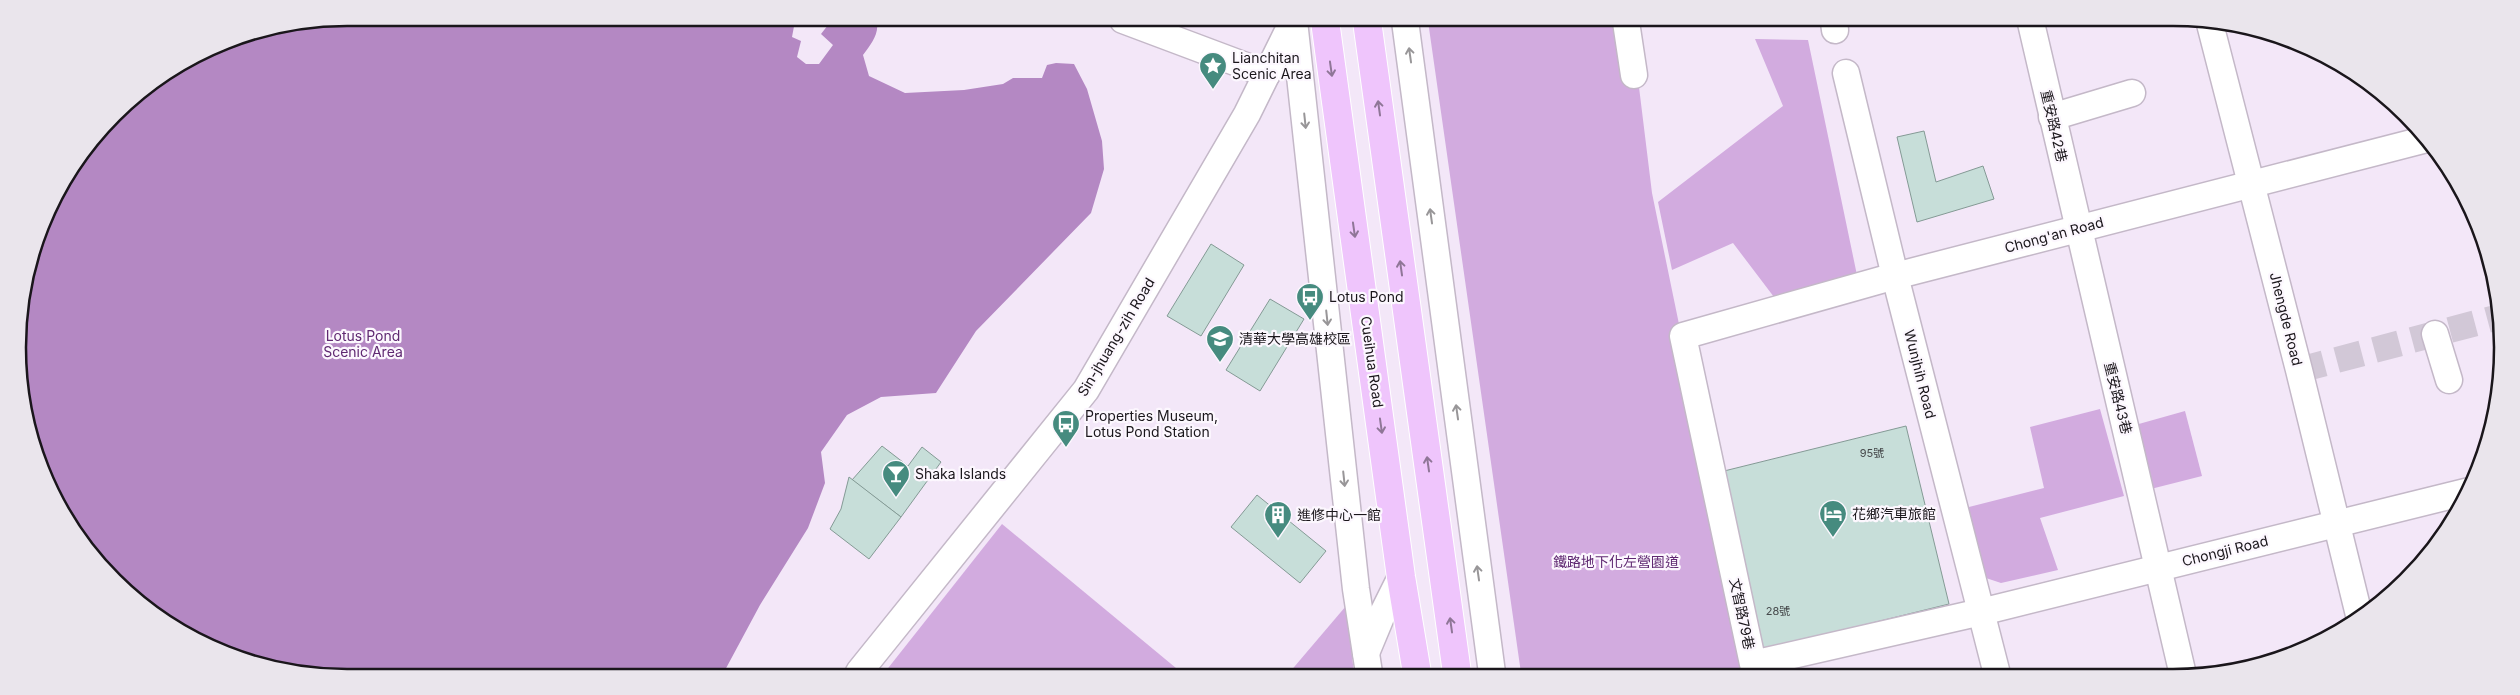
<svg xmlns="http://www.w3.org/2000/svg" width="2520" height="695" viewBox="0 0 2520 695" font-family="Inter,'Noto Sans TC',sans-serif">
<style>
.green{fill:#d2abdf}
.water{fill:#b488c3}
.building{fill:#c7ded9;stroke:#849a95}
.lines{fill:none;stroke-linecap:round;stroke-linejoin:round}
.minor-tunnel{stroke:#d2c8d7;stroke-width:26;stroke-dasharray:26 13;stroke-linecap:butt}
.minor-casing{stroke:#c4b8c8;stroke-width:29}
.major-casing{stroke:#fff;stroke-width:30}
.minor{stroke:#fff;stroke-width:26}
.major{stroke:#efc5fc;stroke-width:28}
.oneway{stroke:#989698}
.oneway2{stroke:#8f7697}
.labels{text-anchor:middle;stroke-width:4.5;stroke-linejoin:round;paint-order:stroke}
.number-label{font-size:11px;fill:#45484a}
.poi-label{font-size:14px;fill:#1a161b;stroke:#fcf7fe;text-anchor:start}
.street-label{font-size:14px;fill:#1a161b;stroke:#fcf7fe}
.park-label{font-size:14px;fill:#5f2871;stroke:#fcf7fe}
.rim{fill:none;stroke:#1a161b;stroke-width:2.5}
</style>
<rect width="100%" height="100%" fill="#f3e7f8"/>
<g class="green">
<polygon points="1428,21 1631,22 1652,193 1751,674 1521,673"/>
<polygon points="1755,39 1808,40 1858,280 1777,301 1733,243 1672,270 1658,202 1783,106"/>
<polygon points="2100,409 2124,496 2040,518 2058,570 2001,583 1986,578 1980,568 1965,508 2044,488 2030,427"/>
<polygon points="2185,411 2202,476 2135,493 2121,429"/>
<polygon points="1002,524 1182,673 885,672"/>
<polygon points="1346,606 1354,673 1289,673"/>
</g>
<path class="water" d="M348,18L789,19L795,21L792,37L801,41L797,57L806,64H819L833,45L821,34L828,25L822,19H876C881,33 870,45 863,55L869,76L905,93L964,90L1003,84L1013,78H1042L1047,65L1056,63L1074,64L1087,89L1102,141L1104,169L1091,213L976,331L936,393L881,397L847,415L821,452L825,483L808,528L760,605L724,672L283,671L182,633L130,596L86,549L35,453L20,390L18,326L29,262L52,201L86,146L130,100L221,43L283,24Z"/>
<g class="building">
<polygon points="1924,131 1936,182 1983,166 1994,199 1917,222 1897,137"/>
<polygon points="1211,244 1244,265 1201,336 1167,316"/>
<polygon points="1270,299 1304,319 1260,391 1226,370"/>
<polygon points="1906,426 1949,604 1759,651 1716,473"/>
<polygon points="882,446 908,466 922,447 941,462 901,517 852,480"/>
<polygon points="849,477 901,517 869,559 830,529 841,509"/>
<polygon points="1257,495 1326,551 1300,583 1231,527"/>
</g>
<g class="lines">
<polyline class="minor-tunnel" points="2299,370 2499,317"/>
<defs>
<g id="minor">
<polyline points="1123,20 1267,74"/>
<polyline points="1294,21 1356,589 1369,673"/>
<polyline points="1405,21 1492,673"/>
<polyline points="1626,22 1634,75"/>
<polyline points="1834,22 1835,30"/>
<polyline points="2031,23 2183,675"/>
<polyline points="2210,24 2299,370 2359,615"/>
<polyline points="1846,73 1895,276 1997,674"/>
<polyline points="2052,117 2132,93"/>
<polyline points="2427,139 1895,276 1683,336 1753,664 1981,612 2469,491"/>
<polyline points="2435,334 2449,380"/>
<polyline points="1366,653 1381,617 1401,577"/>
<polyline points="859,672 1086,390 1247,114 1293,21"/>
</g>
<g id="major">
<polyline points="1325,21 1401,577 1417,673"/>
<polyline points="1367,21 1457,673"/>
</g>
</defs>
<use href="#minor" class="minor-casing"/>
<use href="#major" class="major-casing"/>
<use href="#minor" class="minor"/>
<use href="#major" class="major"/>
</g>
<defs><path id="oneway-shaft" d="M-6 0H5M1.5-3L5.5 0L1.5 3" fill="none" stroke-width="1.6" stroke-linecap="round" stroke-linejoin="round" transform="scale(1.25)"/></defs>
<g class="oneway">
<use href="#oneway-shaft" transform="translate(1410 55) rotate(-98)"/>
<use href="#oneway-shaft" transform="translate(1305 121) rotate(84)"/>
<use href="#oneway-shaft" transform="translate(1431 216) rotate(-98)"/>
<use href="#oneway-shaft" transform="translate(1327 318) rotate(84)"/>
<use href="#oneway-shaft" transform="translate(1457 412) rotate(-98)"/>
<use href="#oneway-shaft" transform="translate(1344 479) rotate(84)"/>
<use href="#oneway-shaft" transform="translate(1478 573) rotate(-98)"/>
</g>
<g class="oneway2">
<use href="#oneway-shaft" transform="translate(1331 69) rotate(82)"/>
<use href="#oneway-shaft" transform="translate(1379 108) rotate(-98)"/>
<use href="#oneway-shaft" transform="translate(1354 230) rotate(82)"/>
<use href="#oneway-shaft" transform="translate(1401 268) rotate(-98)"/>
<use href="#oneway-shaft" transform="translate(1381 426) rotate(82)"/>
<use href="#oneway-shaft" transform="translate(1428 464) rotate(-98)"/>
<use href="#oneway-shaft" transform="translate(1451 625) rotate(-98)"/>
</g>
<defs>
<symbol id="sight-pin" viewBox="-11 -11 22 30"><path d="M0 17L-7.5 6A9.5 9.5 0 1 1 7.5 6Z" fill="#468b7f" stroke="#fcf7fe"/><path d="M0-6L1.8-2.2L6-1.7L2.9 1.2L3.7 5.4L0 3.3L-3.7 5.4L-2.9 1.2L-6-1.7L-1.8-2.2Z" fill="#fff"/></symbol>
<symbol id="bus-pin" viewBox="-11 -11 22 30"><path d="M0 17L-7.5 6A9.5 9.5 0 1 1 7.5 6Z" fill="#468b7f" stroke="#fcf7fe"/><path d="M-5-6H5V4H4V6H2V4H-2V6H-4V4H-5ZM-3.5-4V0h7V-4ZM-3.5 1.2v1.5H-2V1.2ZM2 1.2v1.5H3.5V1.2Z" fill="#fff"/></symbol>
<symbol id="university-pin" viewBox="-11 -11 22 30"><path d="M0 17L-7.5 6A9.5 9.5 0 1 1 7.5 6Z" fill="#468b7f" stroke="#fcf7fe"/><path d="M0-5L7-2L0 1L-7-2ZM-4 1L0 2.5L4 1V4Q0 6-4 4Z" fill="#fff"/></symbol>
<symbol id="bar-pin" viewBox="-11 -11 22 30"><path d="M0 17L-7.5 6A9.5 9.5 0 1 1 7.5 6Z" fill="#468b7f" stroke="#fcf7fe"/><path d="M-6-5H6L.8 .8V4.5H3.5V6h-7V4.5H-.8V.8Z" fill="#fff"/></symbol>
<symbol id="hotel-pin" viewBox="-11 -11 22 30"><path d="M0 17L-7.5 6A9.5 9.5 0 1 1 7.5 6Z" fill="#468b7f" stroke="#fcf7fe"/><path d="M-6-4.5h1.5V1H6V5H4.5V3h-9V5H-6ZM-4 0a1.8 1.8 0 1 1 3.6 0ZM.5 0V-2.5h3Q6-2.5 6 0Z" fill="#fff"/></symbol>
<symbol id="building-pin" viewBox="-11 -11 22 30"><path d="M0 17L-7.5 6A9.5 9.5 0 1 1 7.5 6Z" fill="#468b7f" stroke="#fcf7fe"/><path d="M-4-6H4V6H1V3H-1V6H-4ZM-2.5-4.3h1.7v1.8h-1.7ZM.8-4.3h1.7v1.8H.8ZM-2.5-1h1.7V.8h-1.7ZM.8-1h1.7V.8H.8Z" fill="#fff"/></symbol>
</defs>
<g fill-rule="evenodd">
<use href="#sight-pin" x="1197" y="50" width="32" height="43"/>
<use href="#bus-pin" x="1294" y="281" width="32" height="43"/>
<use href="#university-pin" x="1204" y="323" width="32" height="43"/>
<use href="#bus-pin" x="1050" y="408" width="32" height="43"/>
<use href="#bar-pin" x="880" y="458" width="32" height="43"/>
<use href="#hotel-pin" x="1817" y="498" width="32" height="43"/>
<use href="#building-pin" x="1262" y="499" width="32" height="43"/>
</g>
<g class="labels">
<g class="number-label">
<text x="1872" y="457">95號</text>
<text x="1778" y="615">28號</text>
</g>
<g class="poi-label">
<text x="1232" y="63">Lianchitan<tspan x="1232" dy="16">Scenic Area</tspan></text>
<text x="1329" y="302">Lotus Pond</text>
<text x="1239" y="344">清華大學高雄校區</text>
<text x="1085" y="421">Properties Museum,<tspan x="1085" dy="16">Lotus Pond Station</tspan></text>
<text x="915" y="479">Shaka Islands</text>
<text x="1852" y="519">花鄉汽車旅館</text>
<text x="1297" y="520">進修中心一館</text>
</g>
<g class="street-label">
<text transform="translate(2054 126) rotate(77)" y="5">重安路42巷</text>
<text transform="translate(2054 235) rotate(-15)" y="5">Chong'an Road</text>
<text transform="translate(2286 319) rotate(76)" y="5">Jhengde Road</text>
<text transform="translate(1116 337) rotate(-59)" y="5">Sin-jhuang-zih Road</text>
<text transform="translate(1372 362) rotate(82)" y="5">Cueihua Road</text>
<text transform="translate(1920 374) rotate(76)" y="5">Wunjhih Road</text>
<text transform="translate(2118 398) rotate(76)" y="5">重安路43巷</text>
<text transform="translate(2225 551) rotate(-14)" y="5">Chongji Road</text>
<text transform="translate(1742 614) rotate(78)" y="5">文智路79巷</text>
</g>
<g class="park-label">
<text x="363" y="341">Lotus Pond<tspan x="363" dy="16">Scenic Area</tspan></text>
<text x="1616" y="567">鐵路地下化左營園道</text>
</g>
</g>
<path d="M0 0H2520V695H0ZM347 26H2173A321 321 0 0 1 2494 347V348A321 321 0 0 1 2173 669H347A321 321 0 0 1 26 348V347A321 321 0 0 1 347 26Z" fill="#eae5ec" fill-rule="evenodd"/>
<path class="rim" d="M347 26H2173A321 321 0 0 1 2494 347V348A321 321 0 0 1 2173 669H347A321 321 0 0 1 26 348V347A321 321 0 0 1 347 26Z"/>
</svg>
